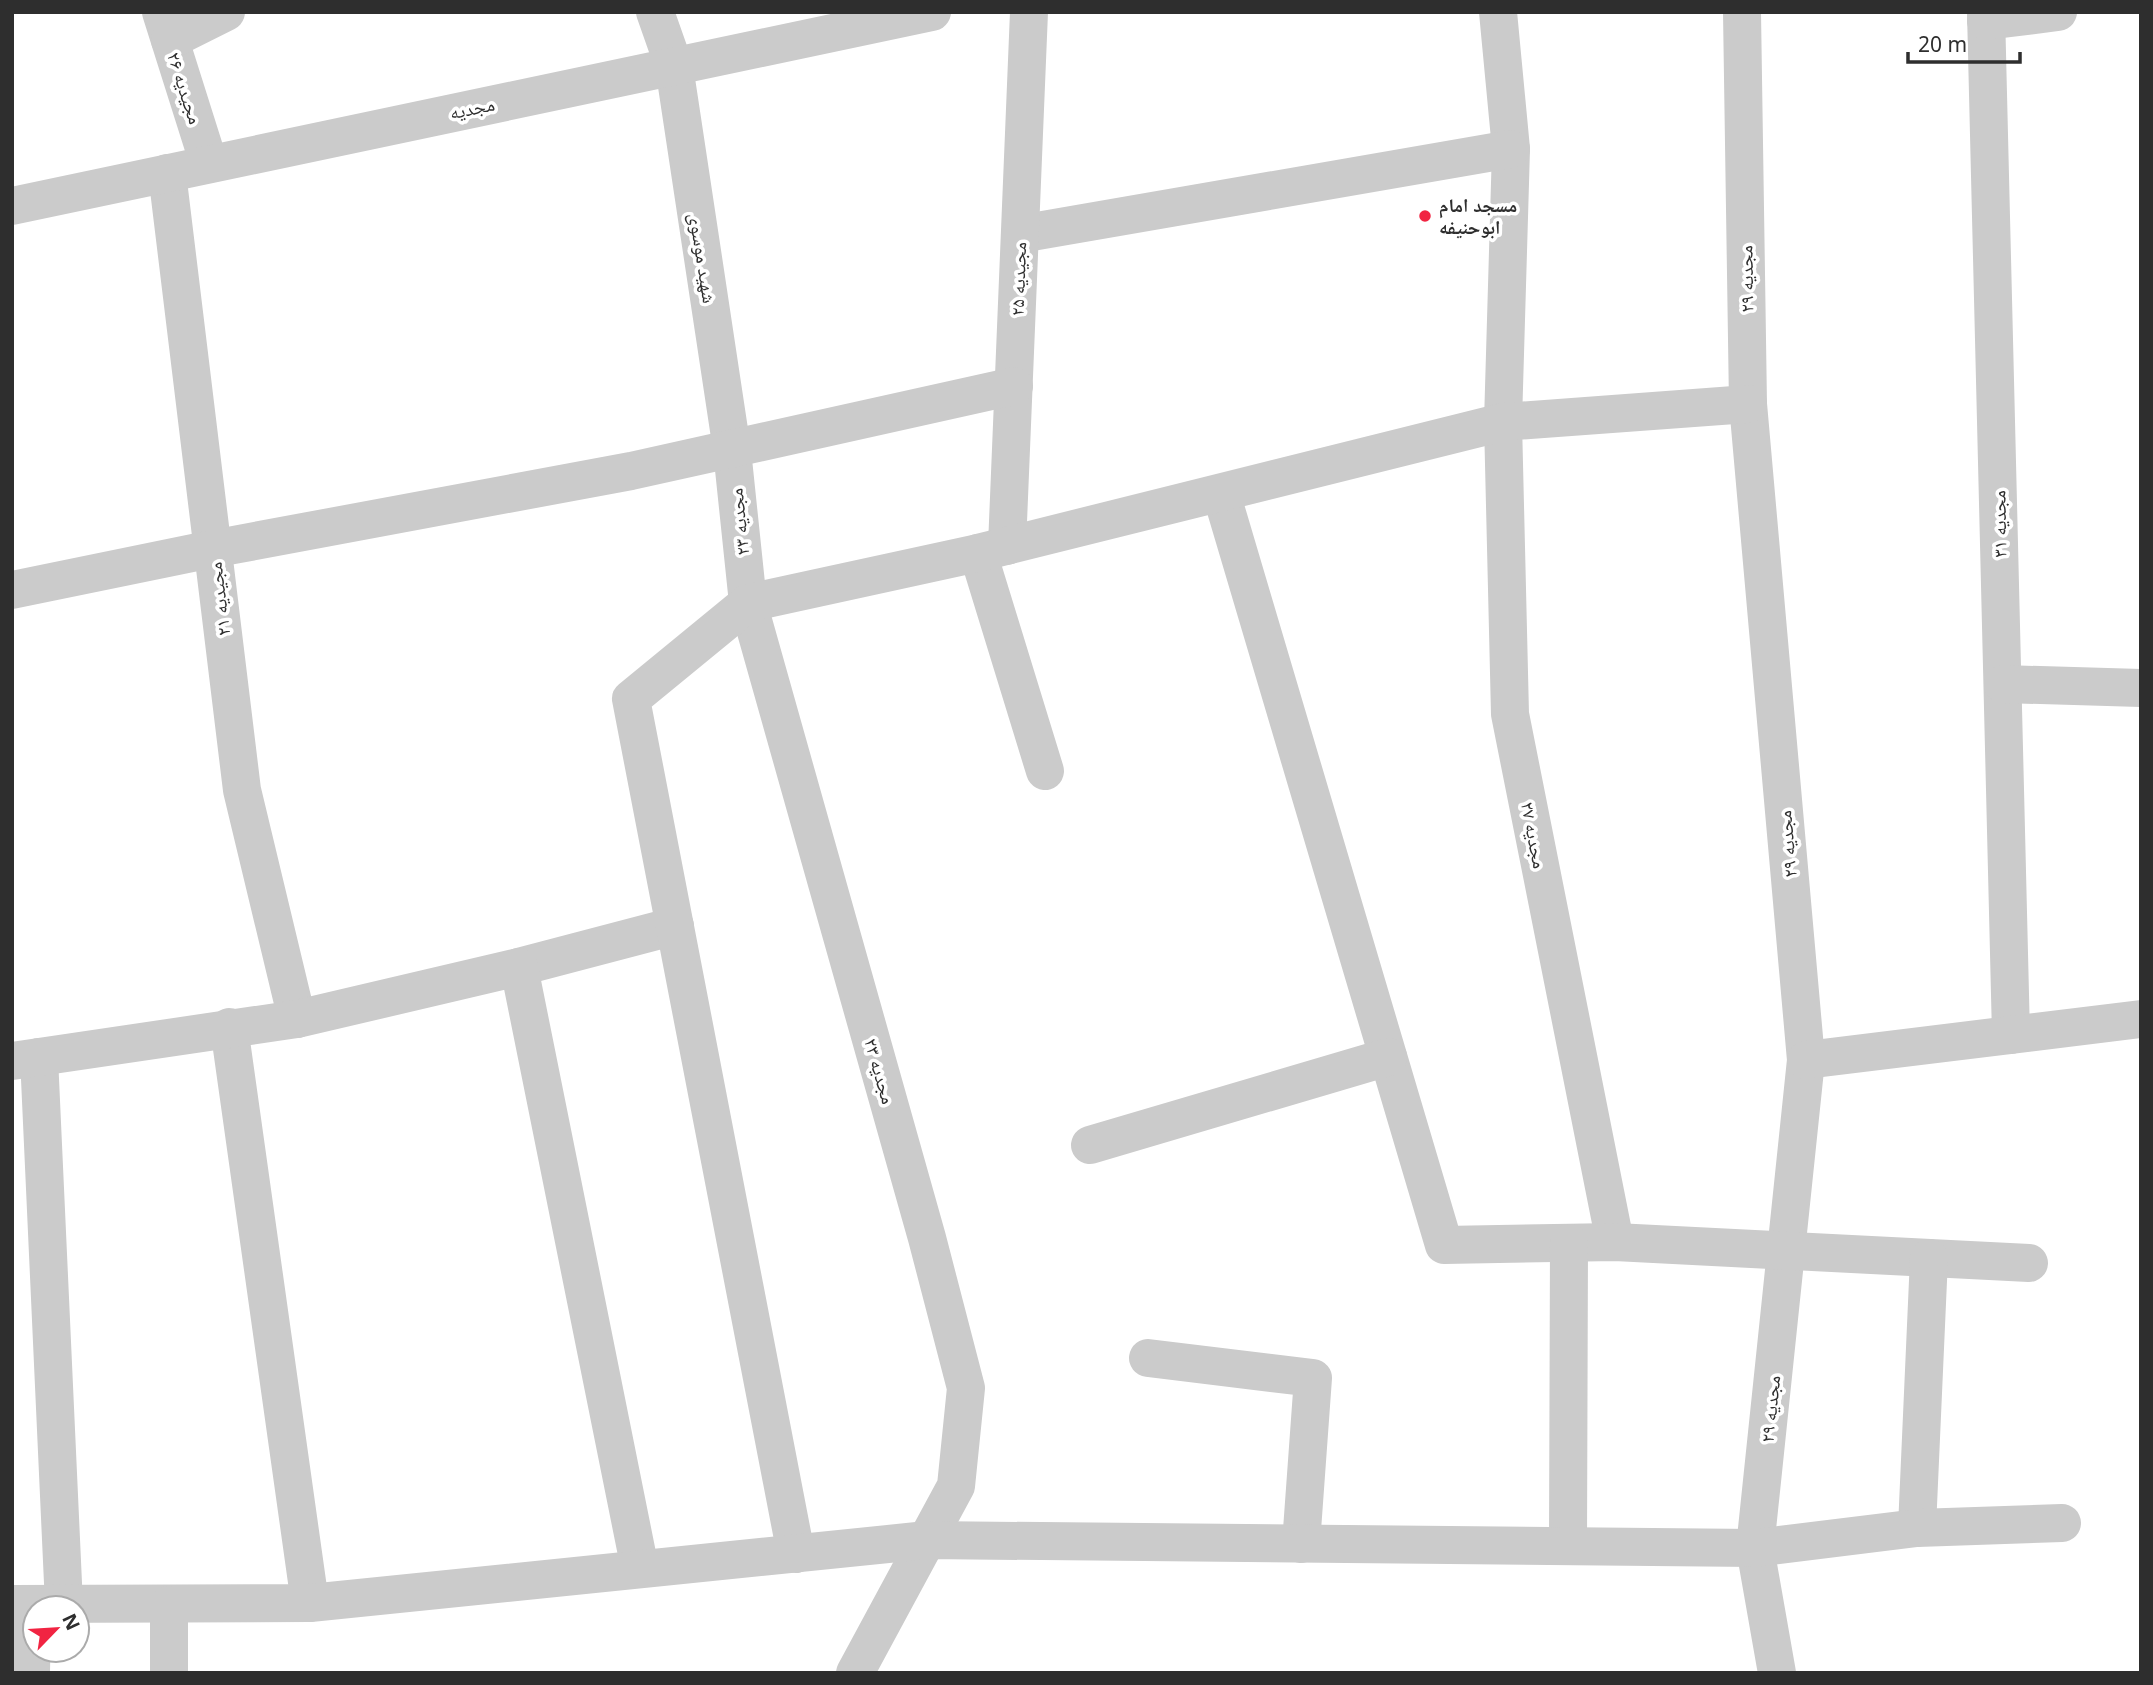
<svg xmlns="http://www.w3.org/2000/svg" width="2153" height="1685" viewBox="0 0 2153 1685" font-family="'Noto Sans','Noto Naskh Arabic',sans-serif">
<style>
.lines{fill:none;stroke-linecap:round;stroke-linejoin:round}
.minor{stroke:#cbcbcb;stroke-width:38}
.poi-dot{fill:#f12442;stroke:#fff;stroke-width:2.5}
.labels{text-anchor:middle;stroke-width:7;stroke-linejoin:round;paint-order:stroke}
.street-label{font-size:19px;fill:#2e2e2e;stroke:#fff}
.poi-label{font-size:19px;font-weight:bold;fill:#2e2e2e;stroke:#fff;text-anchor:start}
</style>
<rect width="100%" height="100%" fill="#fff"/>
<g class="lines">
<g class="minor">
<polyline points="161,12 209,164"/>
<polyline points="655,12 674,66 732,450 748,603 927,1238 966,1388 956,1486 855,1673"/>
<polyline points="1498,12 1511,149 1503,422 1510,714 1615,1242"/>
<polyline points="1742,12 1748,404 1806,1060 1755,1548 1777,1673"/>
<polyline points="1986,12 2011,1035"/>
<polyline points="1986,21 2058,12"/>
<polyline points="170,40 226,12"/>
<polyline points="167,173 242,790 297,1019"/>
<polyline points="12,206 932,12"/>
<polyline points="1020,234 1511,149"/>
<polyline points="1221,493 1444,1245 1615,1242 2029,1263"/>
<polyline points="1007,546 1029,12"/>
<polyline points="978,553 1045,771"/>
<polyline points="12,590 212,549 631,471 1014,386"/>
<polyline points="2003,684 2141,688"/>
<polyline points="519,967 675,926"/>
<polyline points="229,1027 310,1603"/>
<polyline points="39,1057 64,1605"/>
<polyline points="1806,1060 2141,1019"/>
<polyline points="12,1061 297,1019 519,967 640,1569"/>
<polyline points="1090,1145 1388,1057"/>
<polyline points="1148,1358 1313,1378 1301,1544"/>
<polyline points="1917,1528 1929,1258"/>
<polyline points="1568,1546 1569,1243"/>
<polyline points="796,1554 631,699 748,603 978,553 1503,422 1748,404"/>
<polyline points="12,1604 310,1603 927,1540 1755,1548 1917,1528 2062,1523"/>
<polyline points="31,1673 32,1605"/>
<polyline points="169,1673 169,1605"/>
</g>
</g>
<circle class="poi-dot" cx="1425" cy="216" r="7"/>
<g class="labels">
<g class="street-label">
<text transform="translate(185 88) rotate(72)" y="7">مجیدیه ۲۶</text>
<text transform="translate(472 108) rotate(-12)" y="7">مجدیه</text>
<text transform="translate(703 258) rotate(81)" y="7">شهید موسوی</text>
<text transform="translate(1018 279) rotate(-88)" y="7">مجیدیه ۲۵</text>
<text transform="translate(1746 279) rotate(-91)" y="7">مجدیه ۲۹</text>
<text transform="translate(739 522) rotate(-96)" y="7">مجدیه ۲۳</text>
<text transform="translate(1999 524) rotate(-91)" y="7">مجدیه ۳۱</text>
<text transform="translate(219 599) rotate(-97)" y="7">مجیدیه ۲۱</text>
<text transform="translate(1534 835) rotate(79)" y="7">مجدیه ۲۷</text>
<text transform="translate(1787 844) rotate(-95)" y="7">مجدیه ۲۹</text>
<text transform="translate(880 1071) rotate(74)" y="7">مجدیه ۲۳</text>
<text transform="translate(1770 1409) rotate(-84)" y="7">مجدیه ۲۹</text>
</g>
<g class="poi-label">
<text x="1439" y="212">مسجد امام<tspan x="1439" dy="22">ابوحنیفه</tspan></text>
</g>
</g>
<rect width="2153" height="1685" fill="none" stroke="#2e2e2e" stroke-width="28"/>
<g transform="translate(56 1629) rotate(65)"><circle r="33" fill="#ffffff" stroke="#ababab" stroke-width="2"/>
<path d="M0-5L12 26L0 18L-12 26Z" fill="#f12442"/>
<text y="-10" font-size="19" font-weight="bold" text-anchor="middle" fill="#2e2e2e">N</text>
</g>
<path d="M1908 52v10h112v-10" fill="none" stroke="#2e2e2e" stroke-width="3.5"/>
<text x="1918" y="52" font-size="21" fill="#2e2e2e" stroke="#ffffff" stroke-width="5" paint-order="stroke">20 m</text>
</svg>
